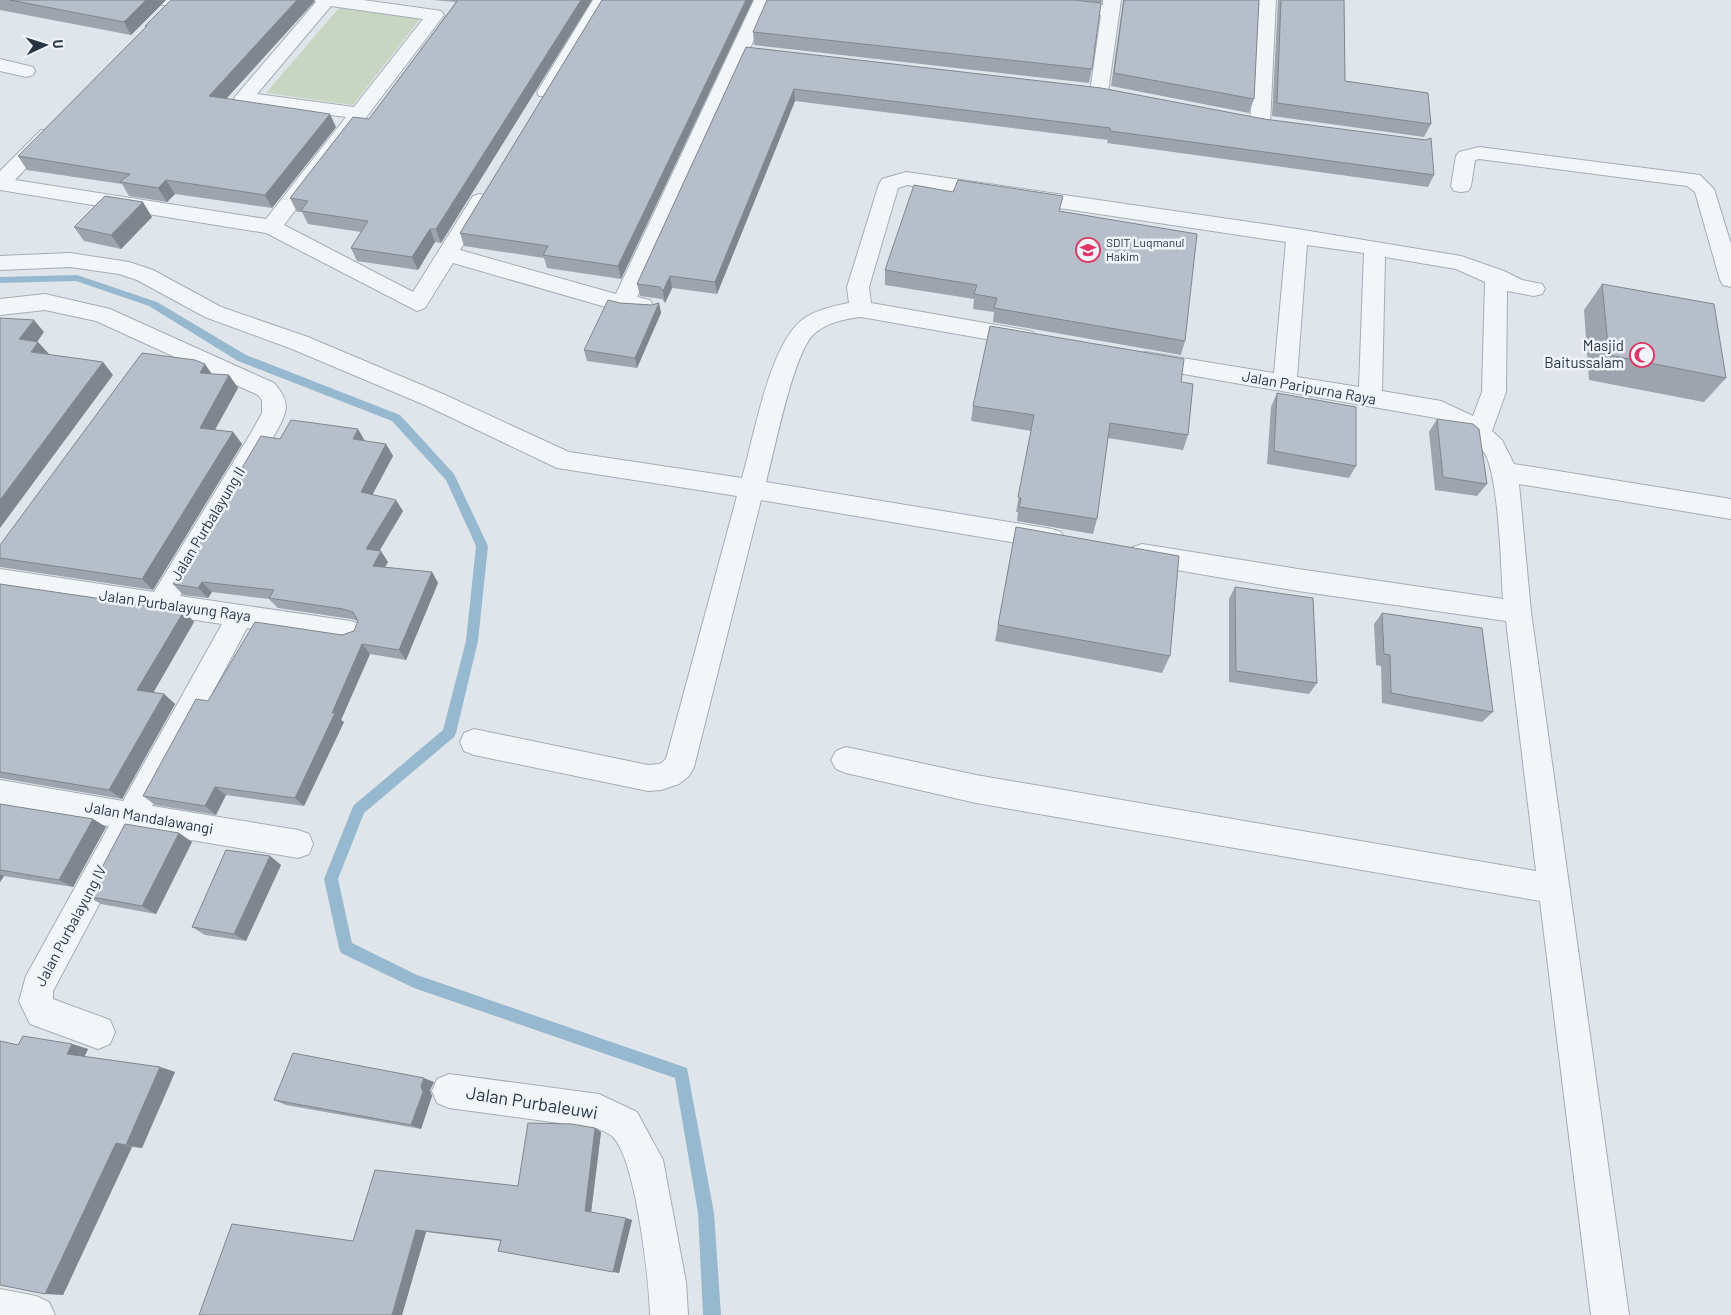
<svg xmlns="http://www.w3.org/2000/svg" width="1731" height="1315" viewBox="0 0 1731 1315" font-family="Barlow,sans-serif">
<style>
.green{fill:#c8d5c0}
.lines{fill:none;stroke-linecap:round;stroke-linejoin:round}
.stream{fill:#97b9cf;fill-rule:evenodd}
.minor-casing{stroke:#a4adb6;stroke-width:2}
.minor{fill:#f3f6f8;fill-rule:evenodd}
.wall{fill:#9da4ad}
.shaded-wall{fill:#7f868d}
.building{fill:#b6bfc9;stroke:#7f868d}
.labels{text-anchor:middle;stroke-width:5;stroke-linejoin:round;paint-order:stroke}
.far-poi-label{font-size:12px;fill:#263544;stroke:#f0f4f8;text-anchor:start}
.poi-label{font-size:15px;fill:#263544;stroke:#f0f4f8;text-anchor:end}
.street-label{font-size:15px;fill:#263544;stroke:#f0f4f8}
.near-street-label{font-size:18px;fill:#263544;stroke:#f0f4f8}
</style>
<rect width="100%" height="100%" fill="#e0e5eb"/>
<polygon class="green" points="339,8 420,19 353,105 266,93"/>
<g class="lines">
<polygon class="stream" points="77,275 157,302 246,355 400,415 454,474 488,546 478,641 456,733 454,737 364,813 338,879 352,943 417,975 687,1068 714,1213 721,1315 703,1315 698,1213 675,1078 414,988 341,953 339,948 324,879 352,809 354,805 443,730 466,641 476,546 446,480 392,421 238,361 149,306 76,281 0,283 0,277"/>
<defs>
<g id="minor">
<polygon points="155,0 184,0 186,2 183,6 177,7 158,4"/>
<path d="M315,0H363L435,10L441,11L444,15L284,225L413,292L473,196L480,194L487,196L490,201L460,250L616,294L754,0H772L637,297L650,300L653,305L650,310L642,313L623,312L453,263L425,308L417,311L266,233L0,190V171L41,130H55L58,134L15,180L266,219L346,117L243,104L236,102L234,98L316,2ZM331,6L423,19L354,107L257,94Z"/>
<polygon points="593,0 611,0 553,96 539,96 537,92"/>
<polygon points="1007,0 1062,0 1103,5 1103,0 1121,0 1108,92 1106,96 1092,96 1090,92 1101,15 1016,5 1010,4"/>
<polygon points="1258,0 1276,0 1270,123 1267,127 1253,127 1250,123"/>
<polygon points="0,59 33,67 35,71 33,75 26,77 0,71"/>
<polygon points="1479,147 1700,175 1714,189 1731,244 1731,287 1723,285 1720,280 1695,192 1687,186 1479,159 1475,160 1471,186 1468,191 1461,192 1454,191 1451,186 1456,156 1459,152"/>
<path d="M906,172L1297,229L1461,256L1504,271L1522,280L1542,284L1545,289L1542,294L1534,296L1507,291L1506,392L1492,431L1502,440L1514,464L1731,499V519L1519,484L1531,612L1629,1315H1591L1540,901L976,803L846,773L836,769L831,760L836,751L846,747L976,775L1536,871L1506,621L1298,591L1142,564L1133,561L1129,554L1133,547L1142,544L1298,569L1503,599C1501,569 1499,470 1483,451C1470,436 1452,427 1436,418L1138,366L1135,360L1138,354L1146,352L1274,373L1286,242L907,185L898,188L869,287L871,303L1025,330L1033,332L1036,338L1033,344L1025,346L861,317C843,319 825,323 812,336C792,359 775,449 766,482L1052,529L1061,532L1065,539L1061,546L1052,549L761,500L694,767L689,776L679,784L661,790L648,791L474,755L464,751L460,742L464,733L474,729L648,765L660,764L666,759L737,496L557,468L427,406L292,349L205,317L137,280L119,274L70,267L0,270V256L70,253L129,262L153,270L221,307L308,337L443,394L569,452L742,478C754,437 769,346 802,320C815,310 833,306 849,303L847,287L879,184L882,179ZM1307,245L1364,253L1359,387L1297,377ZM1385,257L1456,269L1485,282L1482,392L1473,416L1441,401L1382,391Z"/>
<path d="M45,294L110,309L274,383C294,405 285,415 273,438L180,596L350,621L360,624L364,632L360,640L350,643L247,628L152,806L298,830L309,834L313,844L309,854L298,858L138,831L53,991V999L110,1020L115,1032L110,1044L98,1049L30,1024L19,1001L26,976L109,826L0,808V780L123,801L222,624L0,591V569L154,592L251,433L262,413V400L258,395L96,321L45,310L0,315V299Z"/>
<path d="M449,1074L599,1094L637,1112L663,1160L686,1282L688,1315H650C649,1280 636,1160 613,1137C609,1133 601,1130 596,1128L449,1108L437,1103L432,1091L437,1079Z"/>
<polygon points="0,1289 36,1296 49,1302 55,1315 0,1315"/>
</g>
</defs>
<use href="#minor" class="minor-casing"/>
<use href="#minor" class="minor"/>
</g>
<g class="wall">
<polygon points="0,0 166,0 131,35 0,10"/>
<polygon points="433,0 592,0 441,243 435,242 418,270 357,261 351,248 361,232 308,224 302,212 297,212 290,198 369,119 456,2"/>
<polygon points="602,0 753,0 621,279 547,268 544,258 464,246 460,233"/>
<polygon points="1077,0 1102,0 1101,3"/>
<polygon points="1123,0 1259,0 1254,99 1249,113 1111,86"/>
<polygon points="1278,0 1344,0 1345,81 1431,124 1424,137 1272,116"/>
<polygon points="314,2 226,99 336,127 272,208 175,194 167,202 129,196 122,184 27,170 18,156 146,28 145,26"/>
<polygon points="753,32 1092,69 1089,83 754,45"/>
<polygon points="746,47 1264,119 1434,175 1428,187 1107,143 1108,140 795,101 717,294 672,288 665,303 662,299 640,296 637,284"/>
<polygon points="1060,211 1185,341 1181,355 993,322 994,312 973,309 974,299 885,285 885,270"/>
<polygon points="152,217 121,249 84,241 74,227"/>
<polygon points="1602,284 1726,378 1704,402 1589,380 1584,310"/>
<polygon points="620,303 652,305 659,303 661,313 637,368 587,361 584,350"/>
<polygon points="212,374 229,375 238,388 215,430 233,432 242,444 153,590 0,567 0,545"/>
<polygon points="1181,382 1188,435 1183,450 1108,438 1097,519 1093,534 1017,521 1018,512 1016,512 1031,431 971,421 973,406"/>
<polygon points="1277,393 1356,466 1349,478 1267,464 1271,407"/>
<polygon points="1437,419 1487,484 1477,496 1435,490 1429,432"/>
<polygon points="280,439 365,441 386,444 393,456 372,495 403,511 379,551 388,562 385,567 432,572 438,583 406,660 370,654 341,720 344,722 304,806 226,795 216,815 155,805 143,796 208,701 342,635 354,631 358,621 351,619 278,608 269,599 212,592 208,598 183,595 173,584"/>
<polygon points="1016,527 1170,656 1162,673 995,641"/>
<polygon points="0,584 184,611 194,622 153,693 164,694 175,704 122,799 0,778"/>
<polygon points="1235,587 1317,683 1309,694 1229,682 1229,599"/>
<polygon points="1382,613 1493,712 1482,722 1382,703 1381,666 1376,665 1374,624"/>
<polygon points="0,804 93,819 106,827 73,887 4,876 0,882"/>
<polygon points="179,833 192,842 156,914 101,904 87,896"/>
<polygon points="270,856 281,865 246,941 205,935 192,927"/>
<polygon points="72,1044 88,1049 84,1057 160,1067 175,1072 142,1148 132,1147 63,1295 18,1045"/>
<polygon points="434,1082 430,1090 432,1096 421,1129 286,1105 274,1100"/>
<polygon points="595,1128 601,1132 591,1212 626,1218 632,1220 619,1273 501,1241 426,1232 402,1315 199,1315 353,1241 518,1186"/>
</g>
<g class="shaded-wall">
<polygon points="146,0 166,0 131,35 124,22"/>
<polygon points="297,0 314,0 314,2 216,110 209,96"/>
<polygon points="581,0 592,0 441,243 436,229"/>
<polygon points="746,0 753,0 621,279 618,266"/>
<polygon points="794,89 795,101 717,294 715,282"/>
<polygon points="330,114 336,127 272,208 265,195"/>
<polygon points="166,180 175,194 167,202 158,188"/>
<polygon points="143,202 152,217 121,249 111,235"/>
<polygon points="430,229 435,242 418,270 412,257"/>
<polygon points="670,276 672,288 665,303 663,291"/>
<polygon points="659,303 661,313 637,368 635,358"/>
<polygon points="34,320 44,332 30,352 19,339"/>
<polygon points="38,342 49,354 31,352"/>
<polygon points="103,362 113,375 0,528 0,500"/>
<polygon points="205,364 214,377 200,373"/>
<polygon points="229,375 238,388 209,440 200,428"/>
<polygon points="358,429 365,441 353,439"/>
<polygon points="233,432 242,444 153,590 142,579"/>
<polygon points="386,444 393,456 368,503 361,492"/>
<polygon points="396,500 403,511 374,560 366,549"/>
<polygon points="381,551 388,562 380,576 373,566"/>
<polygon points="432,572 438,583 406,660 399,650"/>
<polygon points="202,582 212,592 208,598 198,588"/>
<polygon points="184,611 194,622 149,700 137,690"/>
<polygon points="362,644 370,654 341,720 344,722 304,806 295,798"/>
<polygon points="164,694 175,704 122,799 109,790"/>
<polygon points="215,787 226,795 216,815 205,806"/>
<polygon points="93,819 106,827 73,887 59,880"/>
<polygon points="179,833 192,842 156,914 142,906"/>
<polygon points="270,856 281,865 246,941 234,934"/>
<polygon points="0,874 4,876 0,882"/>
<polygon points="72,1044 88,1049 83,1060 67,1054"/>
<polygon points="160,1067 175,1072 142,1148 126,1145"/>
<polygon points="424,1078 434,1082 430,1090 432,1096 421,1129 411,1125 421,1086"/>
<polygon points="595,1128 601,1132 591,1213 585,1211"/>
<polygon points="116,1143 132,1147 63,1295 45,1294"/>
<polygon points="626,1218 632,1220 619,1273 613,1272"/>
<polygon points="416,1230 426,1232 402,1315 392,1315"/>
</g>
<g class="building">
<polygon points="10,0 146,0 124,22"/>
<polygon points="171,0 297,0 209,96 330,114 265,195 166,180 158,188 120,182 130,174 18,156 147,26 145,26"/>
<polygon points="458,0 581,0 436,229 430,229 412,257 351,248 368,221 301,211 308,201 290,198 353,117 369,119"/>
<polygon points="602,0 746,0 618,266 543,255 548,246 460,233"/>
<polygon points="767,0 1074,0 1101,3 1092,69 753,32"/>
<polygon points="1124,0 1259,0 1254,99 1114,73"/>
<polygon points="1281,0 1344,0 1345,81 1428,93 1431,124 1277,103"/>
<polygon points="746,47 1101,88 1264,119 1426,140 1431,138 1434,175 1110,131 1110,128 794,89 715,282 670,276 663,291 660,287 637,284"/>
<polygon points="958,180 1063,196 1059,211 1197,234 1185,341 994,308 997,298 974,294 977,285 885,270 914,185 953,192"/>
<polygon points="105,196 143,202 111,235 74,227"/>
<polygon points="1602,284 1714,304 1726,378 1609,355"/>
<polygon points="608,300 620,303 652,305 659,303 635,358 584,350"/>
<polygon points="0,318 34,320 19,339 38,342 31,352 103,362 0,500"/>
<polygon points="990,326 1184,359 1181,382 1193,384 1188,435 1110,423 1097,519 1019,507 1021,498 1018,497 1034,415 973,406"/>
<polygon points="142,353 195,360 205,364 200,373 229,375 200,428 233,432 142,579 0,558 0,545"/>
<polygon points="1277,393 1356,407 1356,466 1274,451"/>
<polygon points="1437,419 1473,424 1479,429 1487,484 1443,477"/>
<polygon points="291,420 358,429 353,439 386,444 361,492 396,500 366,549 381,551 373,566 432,572 399,650 362,644 332,713 335,713 295,798 215,787 205,806 143,796 196,699 208,701 255,622 342,635 354,631 358,621 353,612 343,609 269,598 274,590 202,582 198,588 173,584 261,436 280,439"/>
<polygon points="1016,527 1179,556 1170,656 998,625"/>
<polygon points="0,584 184,611 137,690 164,694 109,790 0,772"/>
<polygon points="1235,587 1313,598 1317,683 1236,671"/>
<polygon points="1382,613 1482,628 1493,712 1391,693 1390,655 1384,654"/>
<polygon points="0,804 93,819 59,880 0,870"/>
<polygon points="125,824 179,833 142,906 87,896"/>
<polygon points="226,850 270,856 234,934 192,927"/>
<polygon points="23,1036 72,1044 67,1054 160,1067 126,1145 116,1143 45,1294 0,1285 0,1041 18,1045"/>
<polygon points="293,1053 424,1078 421,1086 423,1092 411,1125 274,1100"/>
<polygon points="528,1123 572,1124 595,1128 585,1211 626,1218 613,1272 498,1251 501,1240 416,1230 392,1315 199,1315 232,1224 353,1241 375,1170 518,1186"/>
</g>
<defs>
<symbol id="school-ring" viewBox="-11 -11 22 22"><circle r="9.5" fill="#f0f4f8" stroke="#de3765" stroke-width="1.5"/><path d="M0-5L7-2L0 1L-7-2ZM-4 1L0 2.5L4 1V4Q0 6-4 4Z" fill="#de3765"/></symbol>
<symbol id="mosque-ring" viewBox="-11 -11 22 22"><circle r="9.5" fill="#f0f4f8" stroke="#de3765" stroke-width="1.5"/><path d="M3.5-4.9A6 6 0 1 0 3.5 4.9A5 5 0 1 1 3.5-4.9Z" fill="#de3765"/></symbol>
</defs>
<g fill-rule="evenodd">
<use href="#school-ring" x="1074" y="236" width="28" height="28"/>
<use href="#mosque-ring" x="1628" y="341" width="28" height="28"/>
</g>
<g class="labels">
<g class="far-poi-label">
<text x="1106" y="247">SDIT Luqmanul<tspan x="1106" dy="14">Hakim</tspan></text>
</g>
<g class="poi-label">
<text x="1624" y="351">Masjid<tspan x="1624" dy="17">Baitussalam</tspan></text>
</g>
<g class="street-label">
<text transform="translate(1309 388) rotate(10)" y="5">Jalan Paripurna Raya</text>
<text transform="translate(208 524) rotate(-59)" y="5">Jalan Purbalayung II</text>
<text transform="translate(175 606) rotate(8)" y="5">Jalan Purbalayung Raya</text>
<text transform="translate(149 818) rotate(10)" y="5">Jalan Mandalawangi</text>
<text transform="translate(71 926) rotate(-62)" y="5">Jalan Purbalayung IV</text>
</g>
<g class="near-street-label">
<text transform="translate(532 1103) rotate(9)" y="6">Jalan Purbaleuwi</text>
</g>
</g>
<g transform="translate(45 45) rotate(86)" stroke="#f0f4f8" stroke-width="4" paint-order="stroke">
<path d="M0-4L9 19L0 12L-9 19Z" fill="#263544"/>
<text y="-8" font-size="14" font-weight="bold" text-anchor="middle" fill="#263544">U</text>
</g>
</svg>
